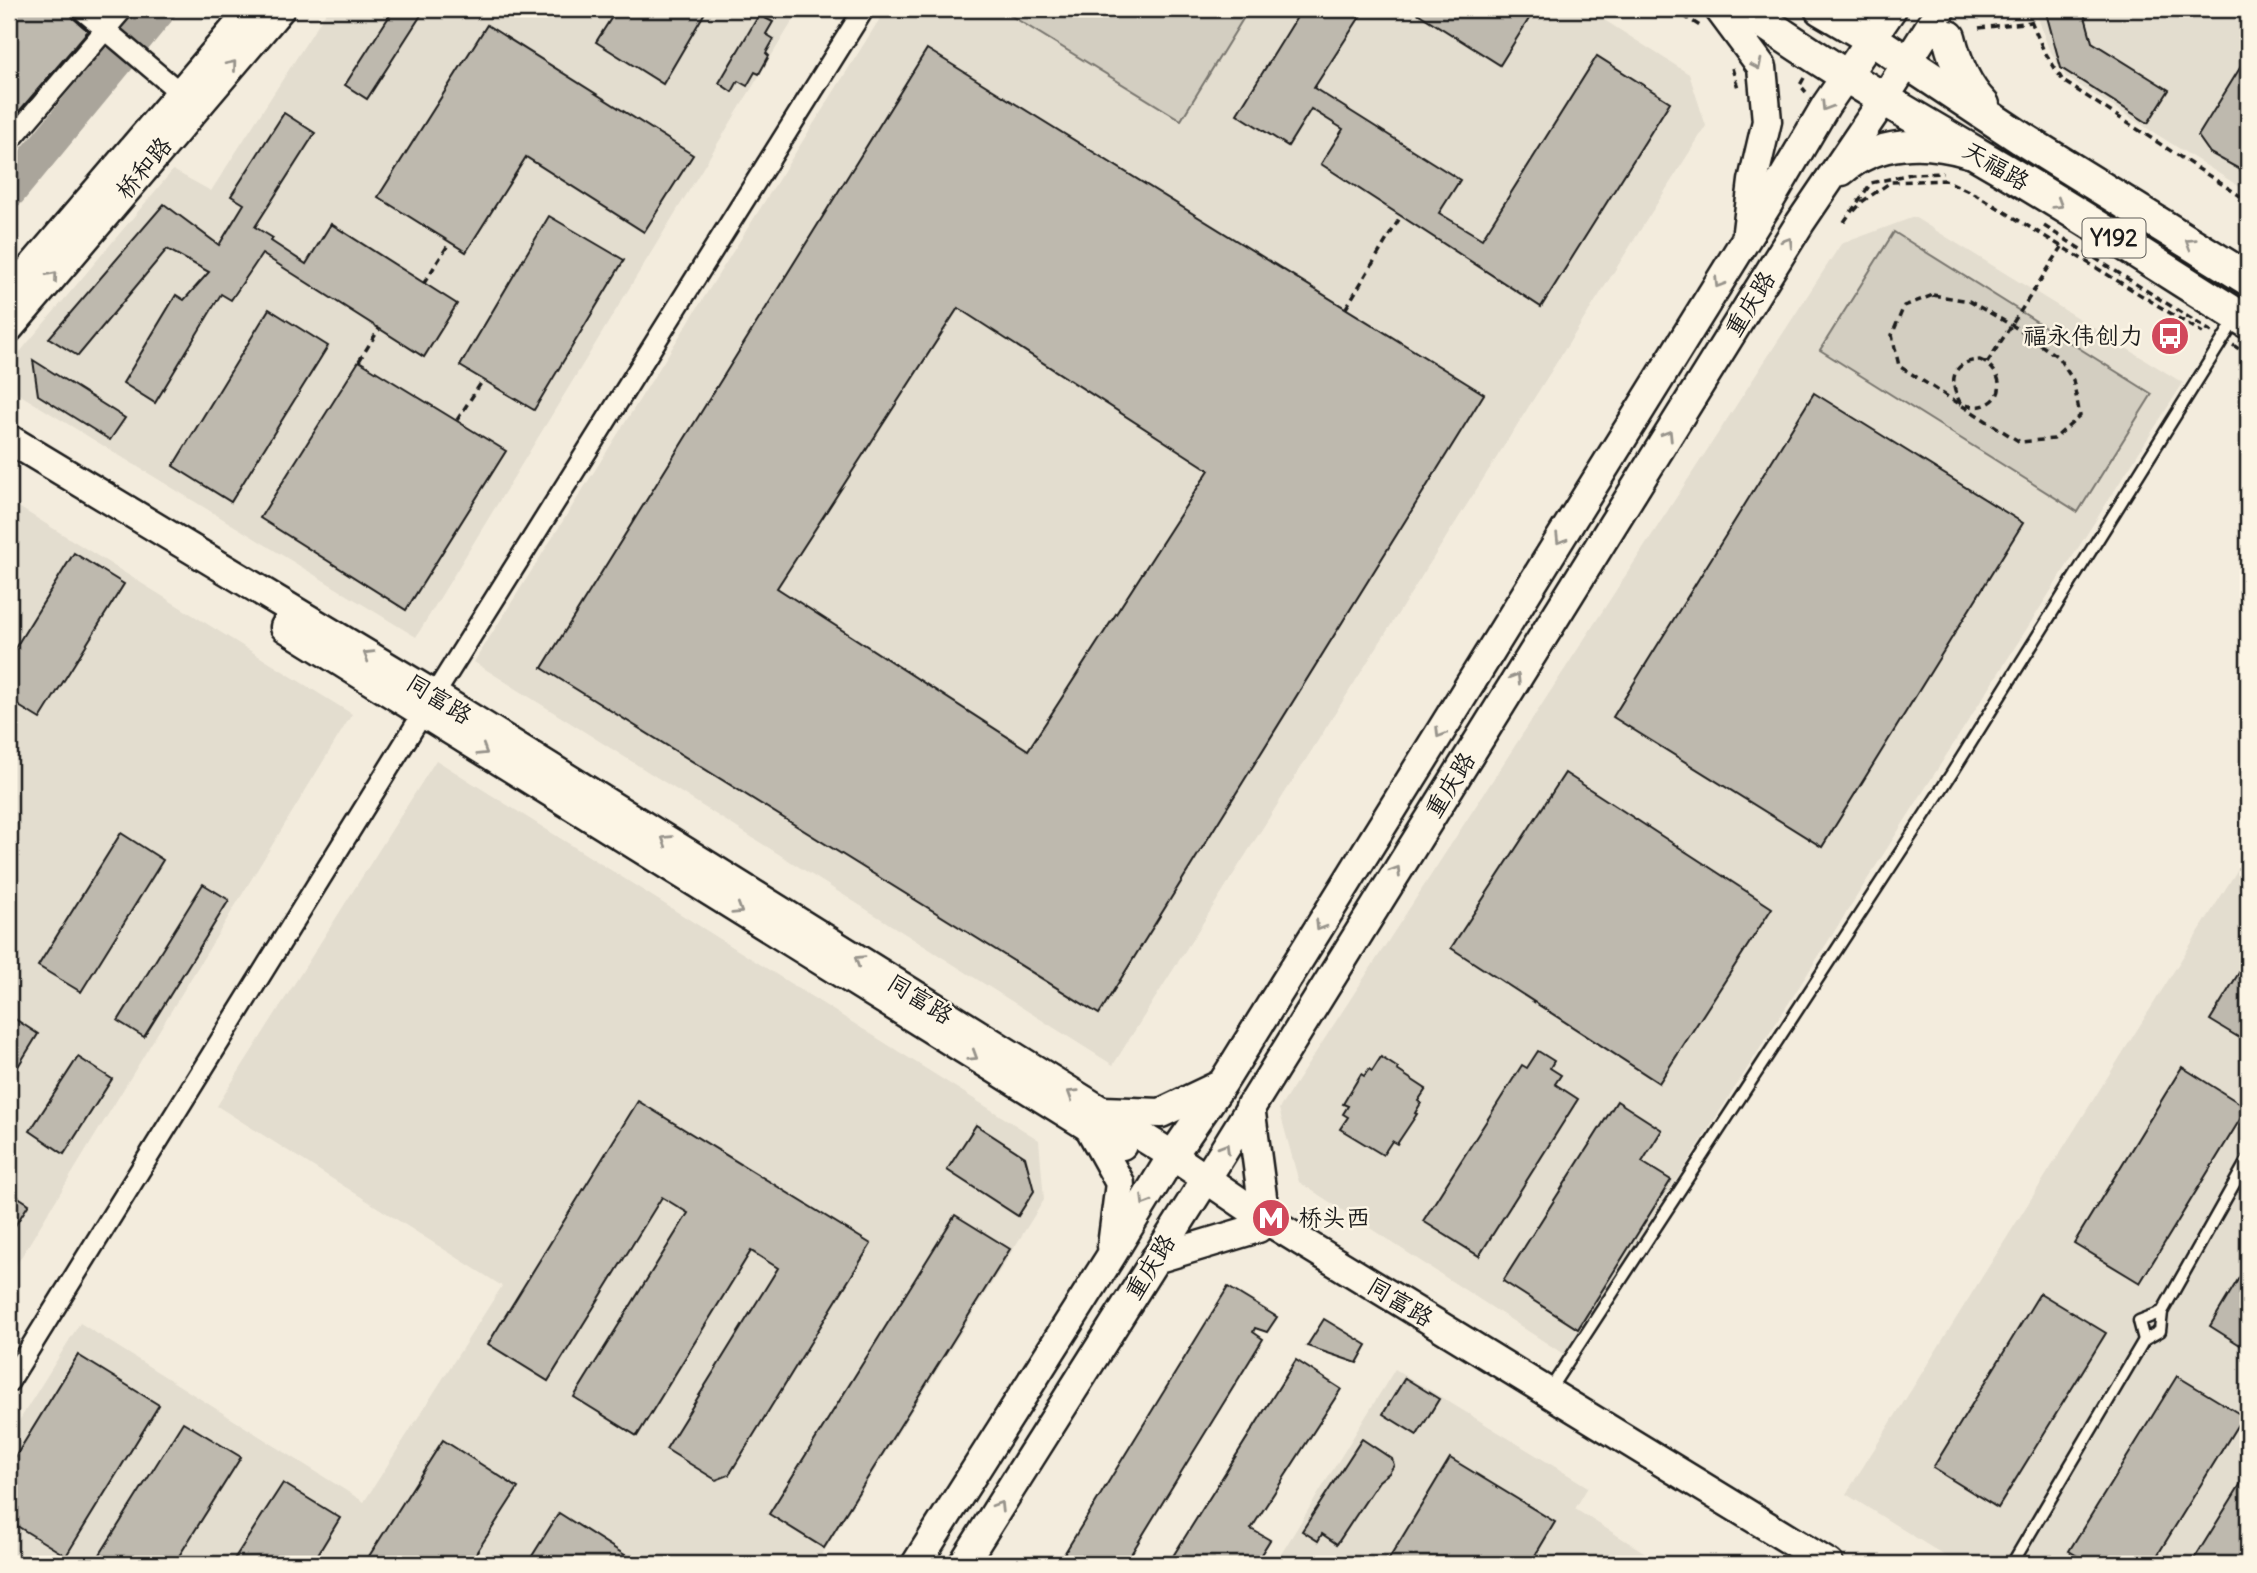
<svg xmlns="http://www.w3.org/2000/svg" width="2257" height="1573" viewBox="0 0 2257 1573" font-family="Delius,'LXGW WenKai TC',sans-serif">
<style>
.built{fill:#e3ddcf}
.green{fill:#d3cec1;stroke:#78756e;stroke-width:2}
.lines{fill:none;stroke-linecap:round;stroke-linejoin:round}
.river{stroke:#aaa59b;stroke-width:35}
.building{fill:#beb9ae;stroke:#1c1c1c;stroke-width:2;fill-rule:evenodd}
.lane-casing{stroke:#1c1c1c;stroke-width:15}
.street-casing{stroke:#1c1c1c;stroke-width:24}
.secondary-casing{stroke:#1c1c1c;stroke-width:33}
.primary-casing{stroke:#1c1c1c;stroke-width:37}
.path{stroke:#1c1c1c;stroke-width:3.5;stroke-dasharray:7 5;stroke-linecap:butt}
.lane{stroke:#fcf5e5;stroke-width:10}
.street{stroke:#fcf5e5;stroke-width:19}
.secondary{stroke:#fcf5e5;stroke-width:28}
.primary{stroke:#fcf5e5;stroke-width:32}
.oneway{stroke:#97938b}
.labels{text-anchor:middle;stroke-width:5;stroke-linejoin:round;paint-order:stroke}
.shield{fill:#fcf5e5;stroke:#5f5d58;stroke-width:2}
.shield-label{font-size:23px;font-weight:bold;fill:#1c1c1c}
.street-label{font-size:24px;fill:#1c1c1c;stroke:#fcf5e5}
.poi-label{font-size:24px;fill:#1c1c1c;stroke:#fcf5e5;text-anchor:end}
</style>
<rect width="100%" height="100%" fill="#f3ecdd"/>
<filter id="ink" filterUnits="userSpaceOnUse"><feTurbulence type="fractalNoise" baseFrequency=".0143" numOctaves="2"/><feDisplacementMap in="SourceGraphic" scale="14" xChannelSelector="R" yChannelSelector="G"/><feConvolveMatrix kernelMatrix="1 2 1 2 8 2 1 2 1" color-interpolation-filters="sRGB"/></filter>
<g filter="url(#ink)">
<g class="built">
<polygon points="328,9 800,9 416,637 9,388 9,365 173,170 211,191"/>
<polygon points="886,9 1587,9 1689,74 1706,126 1113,1065 474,662"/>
<polygon points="2035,9 2248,9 2248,192 2066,77 2048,47"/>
<polygon points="1914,217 2183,383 1565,1355 1299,1182 1279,1109 1841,244"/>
<polygon points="9,501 352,714 9,1277"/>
<polygon points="436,760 1039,1140 1044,1200 816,1564 9,1564 9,1437 80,1323 364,1502 502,1286 217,1106"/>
<polygon points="2248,853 2248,1564 1958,1564 1846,1494"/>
<polygon points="1395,1369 1588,1487 1575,1509 1663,1564 1275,1564"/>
</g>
<g class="green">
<polygon points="1000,9 1249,9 1181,120"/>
<polygon points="1894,232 2152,394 2078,512 1820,350"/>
</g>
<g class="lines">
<polyline class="river" points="9,191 159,9"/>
</g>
<g class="building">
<polygon points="9,9 69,9 73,18 88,31 9,123"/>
<polygon points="394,9 425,9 367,99 345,85"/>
<polygon points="617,9 707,9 663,84 596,42"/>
<polygon points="1302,9 1365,9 1314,88 1460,180 1439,213 1482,239 1597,56 1670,102 1541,307 1321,164 1343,129 1311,109 1288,146 1237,114"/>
<polygon points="1411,9 1522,9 1532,14 1500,65"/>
<polygon points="2045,9 2083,9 2092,42 2169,90 2148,123 2061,68"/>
<polygon points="759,15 773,22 766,34 774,39 766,53 769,56 759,74 755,72 747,86 738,81 732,92 719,83"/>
<polygon points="487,25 693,155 644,232 526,157 466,252 378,197"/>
<path d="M927,49L1484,394L1099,1014L542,668ZM958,308L1209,470L1028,750L777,588Z"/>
<polygon points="2248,55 2248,174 2210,153 2198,136"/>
<polygon points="284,113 315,133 255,227 273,238 271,241 306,264 331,224 457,304 424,357 262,254 231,300 221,294 155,403 123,383 176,295 184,300 209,272 167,249 78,356 49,338 164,204 219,245 244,204 231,196"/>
<polygon points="549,216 624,260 534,410 460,366"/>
<polygon points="269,309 328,346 231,502 173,466"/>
<polygon points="33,360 125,418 110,440 38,395"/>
<polygon points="359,361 506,451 406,610 260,518"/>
<polygon points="1814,393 2023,523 1822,847 1613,717"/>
<polygon points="74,553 124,584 40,719 9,700 9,658"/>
<polygon points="1565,773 1772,908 1659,1083 1451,948"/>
<polygon points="121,833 163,860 81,992 38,966"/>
<polygon points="203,884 229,900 144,1037 118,1021"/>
<polygon points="2248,958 2248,1043 2210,1020"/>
<polygon points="9,1015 38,1034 9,1081"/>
<polygon points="1538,1051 1554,1061 1550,1068 1561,1075 1555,1084 1578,1099 1479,1256 1423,1221 1522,1065 1527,1068"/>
<polygon points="78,1057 112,1079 64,1154 30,1131"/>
<polygon points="1381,1057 1398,1068 1397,1070 1426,1089 1418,1101 1421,1103 1415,1113 1417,1114 1397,1144 1392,1141 1383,1155 1340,1129 1348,1117 1343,1114 1348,1106 1343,1104 1361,1074 1364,1076 1369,1069 1372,1071"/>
<polygon points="2182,1067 2247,1108 2140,1283 2074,1243"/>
<polygon points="638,1101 871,1244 729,1475 716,1480 666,1449 778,1268 751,1251 637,1436 574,1397 688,1213 662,1197 548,1381 488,1344"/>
<polygon points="1617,1101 1662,1130 1642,1162 1671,1180 1578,1329 1503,1281"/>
<polygon points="976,1125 1025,1157 1034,1191 1018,1216 947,1170"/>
<polygon points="9,1191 29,1204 9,1235"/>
<polygon points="955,1215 1010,1249 824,1548 769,1514"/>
<polygon points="2248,1263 2248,1350 2210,1326"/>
<polygon points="1228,1287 1277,1317 1267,1332 1255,1328 1253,1332 1263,1339 1191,1456 1125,1564 1058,1564"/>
<polygon points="2040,1293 2106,1333 1998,1508 1933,1468"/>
<polygon points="1324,1319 1367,1345 1357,1363 1307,1346"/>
<polygon points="78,1355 159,1405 66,1556 9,1521 9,1467"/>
<polygon points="1296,1360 1341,1389 1251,1529 1270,1540 1255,1564 1168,1564"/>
<polygon points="2177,1376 2243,1416 2152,1564 2091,1564 2069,1551"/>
<polygon points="1405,1378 1439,1399 1417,1435 1383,1414"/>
<polygon points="183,1422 241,1457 174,1564 94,1564"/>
<polygon points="1362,1439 1392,1459 1394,1465 1389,1473 1379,1481 1337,1544 1322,1534 1318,1541 1302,1531"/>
<polygon points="443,1440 518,1488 469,1564 364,1564"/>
<polygon points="1450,1458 1555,1522 1530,1564 1386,1564"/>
<polygon points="2248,1472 2248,1564 2191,1564"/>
<polygon points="283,1483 340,1518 312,1564 231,1564"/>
<polygon points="559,1513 639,1564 527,1564"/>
</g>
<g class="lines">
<defs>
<g id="lane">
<polyline points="2144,1340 2139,1321 2162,1312"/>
<polyline points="1550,1389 1952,773 2235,320"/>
<polyline points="2012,1564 2144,1340 2160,1331 2162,1312 2248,1159"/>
</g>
<g id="street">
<polyline points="81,9 190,101"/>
<polyline points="9,142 123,9"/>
<polyline points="9,1382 423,713 864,9"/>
</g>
<g id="secondary">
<polyline points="1719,9 1762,67 1767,121 1753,181 1747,231"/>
<path d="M1842,171C1877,140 1926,140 1969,153"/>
<polyline points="9,294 252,9"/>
<polyline points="9,328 280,9"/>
<polyline points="9,439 434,695 1167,1152 1265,1219 1829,1564"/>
<polyline points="285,627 1089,1127 1122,1145"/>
<polyline points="1250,1106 1265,1219"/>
<polyline points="1102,1111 1161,1113 1220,1085"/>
<polyline points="1089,1127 1120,1183 1112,1246"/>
<polyline points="1155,1259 1258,1228"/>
<polyline points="916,1564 1111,1256 1172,1156 1222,1084 1769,202 1826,105 1892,9"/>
<polyline points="963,1564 1218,1160 1800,223 1880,105 1941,9"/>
</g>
<g id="primary">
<path d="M1745,9C1828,68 1917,119 2006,171C2088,219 2167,272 2248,322"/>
<polyline points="1821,9 1872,39 2021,138 2248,279"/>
<path d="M1949,37C1955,62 1965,87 1983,105"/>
</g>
</defs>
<use href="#lane" class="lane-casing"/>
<use href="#street" class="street-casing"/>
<use href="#secondary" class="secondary-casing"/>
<use href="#primary" class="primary-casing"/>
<g class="path">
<polyline points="1673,9 1703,28"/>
<polyline points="2026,9 2043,49 2063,81 2248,201"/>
<polyline points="1979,28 2032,22"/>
<polyline points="1732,68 1739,91"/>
<polyline points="1804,78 1800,85 1806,92"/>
<polyline points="1854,211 1863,201 1891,182 1945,180 1977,195 2203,333"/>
<polyline points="1844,222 1871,183 1911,174 1943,173"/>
<polyline points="2044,226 2212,332"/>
<polyline points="424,283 450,242"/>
<polygon points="1933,295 1969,301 2015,327 2058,357 2073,380 2080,416 2054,439 2020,442 1899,366 1892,335 1904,306"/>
<polyline points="1346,308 1401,216"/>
<polyline points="2233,345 2248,355"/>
<path d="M1980,360C2000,368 2009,396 1985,405C1977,408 1969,406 1961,404C1948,383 1951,361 1980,360Z"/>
<polyline points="359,361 379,329"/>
<polyline points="1987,363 2062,247"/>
<polyline points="457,420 483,380"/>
</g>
<use href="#lane" class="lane"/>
<use href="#street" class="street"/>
<use href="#secondary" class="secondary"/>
<use href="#primary" class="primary"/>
</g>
<defs><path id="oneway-chevron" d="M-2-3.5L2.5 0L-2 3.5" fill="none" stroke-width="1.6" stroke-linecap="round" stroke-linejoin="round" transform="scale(1.75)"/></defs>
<g class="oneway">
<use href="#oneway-chevron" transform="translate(232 65) rotate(-50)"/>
<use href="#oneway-chevron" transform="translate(1757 65) rotate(64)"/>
<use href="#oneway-chevron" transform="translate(1826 106) rotate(122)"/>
<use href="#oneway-chevron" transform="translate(2058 204) rotate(32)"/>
<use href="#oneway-chevron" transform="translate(1788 242) rotate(-58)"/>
<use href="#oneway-chevron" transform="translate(2190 243) rotate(-148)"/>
<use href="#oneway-chevron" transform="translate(53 276) rotate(-50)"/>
<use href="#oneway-chevron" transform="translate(1719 283) rotate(122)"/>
<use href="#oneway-chevron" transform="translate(1668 435) rotate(-58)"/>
<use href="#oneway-chevron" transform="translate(1560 539) rotate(122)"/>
<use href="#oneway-chevron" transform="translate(368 655) rotate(-149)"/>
<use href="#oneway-chevron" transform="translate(1516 678) rotate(-58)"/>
<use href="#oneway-chevron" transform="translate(1440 733) rotate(122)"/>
<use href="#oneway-chevron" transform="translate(483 751) rotate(32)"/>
<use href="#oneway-chevron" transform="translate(666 840) rotate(-148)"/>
<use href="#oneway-chevron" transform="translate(1396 871) rotate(-58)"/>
<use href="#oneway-chevron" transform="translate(738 910) rotate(32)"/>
<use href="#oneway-chevron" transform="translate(1320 926) rotate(122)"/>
<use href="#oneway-chevron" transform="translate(859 960) rotate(-148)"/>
<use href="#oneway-chevron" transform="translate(973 1056) rotate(32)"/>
<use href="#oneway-chevron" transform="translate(1072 1094) rotate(-148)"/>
<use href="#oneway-chevron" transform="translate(1225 1148) rotate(-59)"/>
<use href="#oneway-chevron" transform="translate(1145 1201) rotate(121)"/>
<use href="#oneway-chevron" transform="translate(999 1506) rotate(-58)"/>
</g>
</g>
<defs>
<symbol id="bus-disc" viewBox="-11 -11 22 22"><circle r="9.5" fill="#d1495b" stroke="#fcf5e5"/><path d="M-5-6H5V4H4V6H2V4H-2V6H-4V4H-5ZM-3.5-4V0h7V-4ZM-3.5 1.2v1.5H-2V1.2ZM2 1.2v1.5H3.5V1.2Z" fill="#fff"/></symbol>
<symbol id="metro-disc" viewBox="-11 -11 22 22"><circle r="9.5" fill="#d1495b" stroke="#fcf5e5"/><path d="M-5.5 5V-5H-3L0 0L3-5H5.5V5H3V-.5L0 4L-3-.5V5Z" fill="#fff"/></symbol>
</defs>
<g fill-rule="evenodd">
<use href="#bus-disc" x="2148" y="314" width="44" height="44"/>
<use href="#metro-disc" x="1249" y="1196" width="44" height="44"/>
</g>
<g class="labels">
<rect class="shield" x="2082.5" y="218.5" width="63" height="39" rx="5"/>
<g class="shield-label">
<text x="2114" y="246">Y192</text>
</g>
<g class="street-label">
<text transform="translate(1996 166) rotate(30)" y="8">天福路</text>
<text transform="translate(144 168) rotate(-50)" y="8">桥和路</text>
<text transform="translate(1750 304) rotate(-58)" y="8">重庆路</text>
<text transform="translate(439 699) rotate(32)" y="8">同富路</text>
<text transform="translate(1450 785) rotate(-58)" y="8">重庆路</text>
<text transform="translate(920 999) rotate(32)" y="8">同富路</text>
<text transform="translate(1150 1267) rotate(-58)" y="8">重庆路</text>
<text transform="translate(1400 1302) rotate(31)" y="8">同富路</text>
</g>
<g class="poi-label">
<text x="2143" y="344">福永伟创力</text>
<text x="1298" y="1226" text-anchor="start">桥头西</text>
</g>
</g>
<rect width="2257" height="1573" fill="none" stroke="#fcf5e5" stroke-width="35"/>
<rect x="18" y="18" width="2222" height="1538" fill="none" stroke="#1c1c1c" stroke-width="2.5" filter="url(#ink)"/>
</svg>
